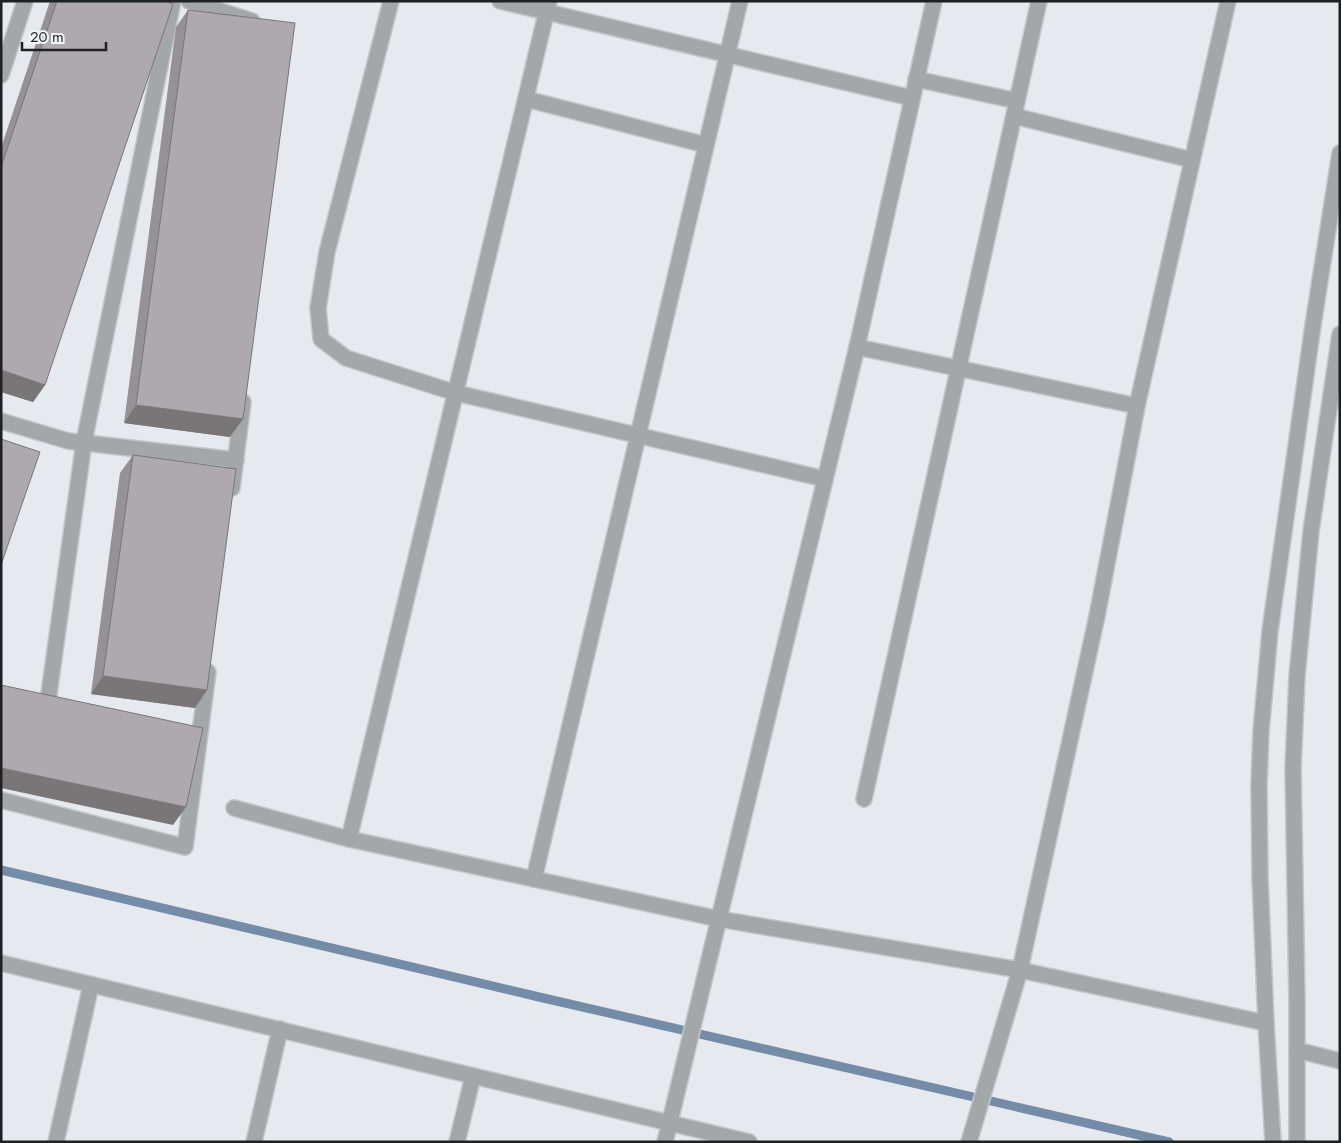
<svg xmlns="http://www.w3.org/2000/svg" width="1341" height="1143" viewBox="0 0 1341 1143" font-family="Jost,sans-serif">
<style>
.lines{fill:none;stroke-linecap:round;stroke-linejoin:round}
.stream{stroke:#758ca9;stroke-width:9}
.minor-casing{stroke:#c2c6c9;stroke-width:18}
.minor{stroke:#a4a7a7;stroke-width:15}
.wall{fill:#959194}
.shaded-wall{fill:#797678}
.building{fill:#ada9ac;stroke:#797678}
</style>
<rect width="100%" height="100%" fill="#e6eaee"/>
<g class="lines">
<polyline class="stream" points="1,870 539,997 1169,1142"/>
<defs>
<g id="minor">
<polyline points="189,1 252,21"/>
<polyline points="391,1 327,252 318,308 321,339 346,358 456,393 825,479"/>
<polyline points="500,1 912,98"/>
<polyline points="1,75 25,1"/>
<polyline points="916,79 1017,101"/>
<polyline points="526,99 706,145"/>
<polyline points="1014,116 1192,160"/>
<polyline points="857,347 1137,406"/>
<polyline points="1,421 68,441 236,460"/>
<polyline points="232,488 243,402"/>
<polyline points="48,701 84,442 173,1"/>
<polyline points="864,799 1039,1"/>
<polyline points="1,800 185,847 208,672"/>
<polyline points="234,808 349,839 719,919 1020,970 1266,1023"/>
<polyline points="349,839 549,1"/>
<polyline points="534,879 740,1"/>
<polyline points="1,963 749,1142"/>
<polyline points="1297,1050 1340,1061"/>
<polyline points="56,1142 91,985"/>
<polyline points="254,1142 280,1029"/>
<polyline points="457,1142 473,1076"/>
<polyline points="665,1142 857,347 934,1"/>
<polyline points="969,1142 1020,970 1097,616 1137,406 1228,1"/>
<polyline points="1273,1142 1266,1023 1260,878 1259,785 1261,731 1270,631 1313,325 1340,153"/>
<polyline points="1297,1142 1297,1001 1293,768 1297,676 1311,531 1340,334"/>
</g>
</defs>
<use href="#minor" class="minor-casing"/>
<use href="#minor" class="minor"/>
</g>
<g class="wall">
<polygon points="50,1 166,1 45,385 33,402 1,392 1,148"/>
<polygon points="188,10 230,437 124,423 176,27"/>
<polygon points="133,455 207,690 195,708 91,694 120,473"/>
</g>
<g class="shaded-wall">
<polygon points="1,370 45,385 33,402 1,392"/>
<polygon points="136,405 243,419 230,437 124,423"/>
<polygon points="103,676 207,690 195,708 91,694"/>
<polygon points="1,768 186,807 173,825 1,788"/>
</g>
<g class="building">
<polygon points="57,1 166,1 173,4 45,385 1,370 1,167"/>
<polygon points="188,10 295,23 243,419 136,405"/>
<polygon points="1,439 40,452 1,565"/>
<polygon points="133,455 236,469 207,690 103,676"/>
<polygon points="1,685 203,728 186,807 1,768"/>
</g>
<rect width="1341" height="1143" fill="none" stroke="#1e2021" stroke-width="5"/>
<path d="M22 42v8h84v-8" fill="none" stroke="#1e2021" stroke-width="2.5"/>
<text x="30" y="42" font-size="15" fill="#1e2021" stroke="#f3f7fb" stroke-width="4" paint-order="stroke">20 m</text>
</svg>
